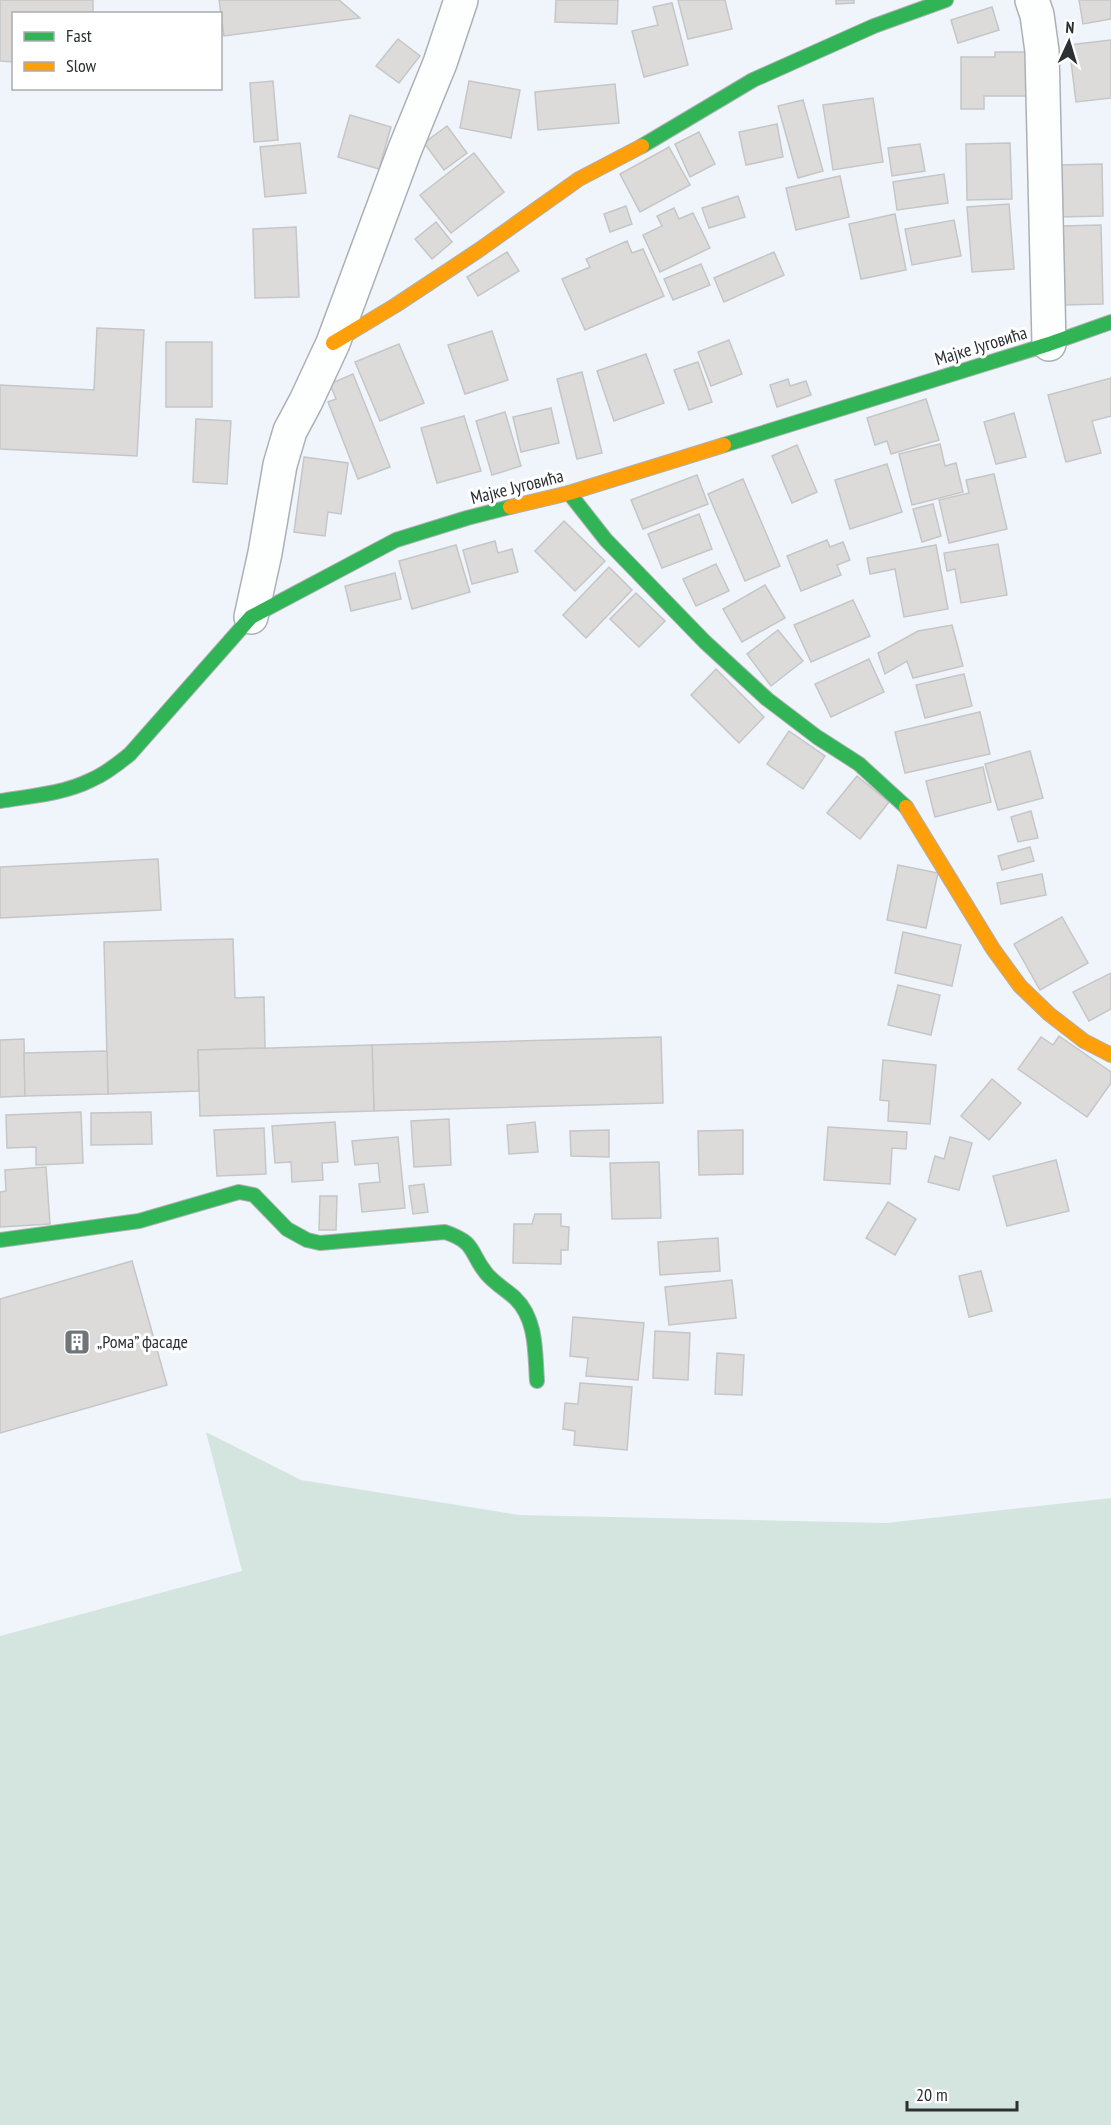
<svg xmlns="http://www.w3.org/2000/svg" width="1111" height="2125" viewBox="0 0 1111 2125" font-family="'PT Sans Narrow',sans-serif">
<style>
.green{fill:#d4e5e0}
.building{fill:#dddbda;stroke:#c5c6c7;stroke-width:1.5}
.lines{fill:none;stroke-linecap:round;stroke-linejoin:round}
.street-casing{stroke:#acb0b4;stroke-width:36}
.fast-casing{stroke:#acb0b4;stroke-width:16}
.slow-casing{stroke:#acb0b4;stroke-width:16}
.street{stroke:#fdfefe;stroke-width:33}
.fast{stroke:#30b455;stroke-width:14}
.slow{stroke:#ff9f0a;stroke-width:14}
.labels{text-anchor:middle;stroke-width:6;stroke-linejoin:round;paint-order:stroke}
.street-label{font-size:18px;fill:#2c3033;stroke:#fff}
.poi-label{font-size:18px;fill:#2c3033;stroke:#fff;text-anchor:start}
</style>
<rect width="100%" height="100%" fill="#eff5fa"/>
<polygon class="green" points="206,1432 301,1480 519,1515 886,1523 1111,1498 1111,2125 0,2125 0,1636 242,1571"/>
<g class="building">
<polygon points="0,0 93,0 93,14 14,14 14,62 0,61"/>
<polygon points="219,0 339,0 360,18 224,36"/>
<polygon points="556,0 618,0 617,24 555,22"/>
<polygon points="678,0 725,0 732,29 688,39"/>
<polygon points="836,0 854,0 854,3 836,4"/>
<polygon points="1079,0 1111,0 1111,19 1083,24"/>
<polygon points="672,3 688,65 644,77 632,31 658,25 653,7"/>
<polygon points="992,7 999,30 958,43 951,20"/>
<polygon points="398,39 420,56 399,83 376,66"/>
<polygon points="1111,40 1111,98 1076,102 1069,45"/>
<polygon points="995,52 1027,52 1027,96 984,96 984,109 961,109 961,57 995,57"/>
<polygon points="273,81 278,140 254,142 250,83"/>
<polygon points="469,81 520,90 511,138 460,128"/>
<polygon points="615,84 619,123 538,130 535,92"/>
<polygon points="873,98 883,162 833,170 823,105"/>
<polygon points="803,100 823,171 798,178 778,106"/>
<polygon points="350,115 391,127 379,169 338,157"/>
<polygon points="777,124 783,157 746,165 739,132"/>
<polygon points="447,126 467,153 444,170 424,143"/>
<polygon points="699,132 715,164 690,177 675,144"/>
<polygon points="300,143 306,193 265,197 260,147"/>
<polygon points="1010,143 1012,199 967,200 966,144"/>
<polygon points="920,144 925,171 892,176 888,148"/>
<polygon points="669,147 690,185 640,212 620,174"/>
<polygon points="474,153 504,192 451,233 420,195"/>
<polygon points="1102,164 1103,216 1059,217 1057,165"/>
<polygon points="944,174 948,203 897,210 893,182"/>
<polygon points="840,176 849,217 796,230 786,188"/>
<polygon points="738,196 745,217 709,228 702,208"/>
<polygon points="1009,204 1014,269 972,272 967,207"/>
<polygon points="626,206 632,224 610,232 604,214"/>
<polygon points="674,208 679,219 693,213 710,248 660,272 643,235 662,226 657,216"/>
<polygon points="895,214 906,270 861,279 849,224"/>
<polygon points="954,220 961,256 912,265 905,229"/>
<polygon points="436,222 452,242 432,259 415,239"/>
<polygon points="1101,225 1103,304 1063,305 1061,226"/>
<polygon points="296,227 299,297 255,298 253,229"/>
<polygon points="627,241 632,253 643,249 664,296 585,330 562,279 590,267 586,259"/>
<polygon points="507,252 519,271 478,296 467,277"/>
<polygon points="774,252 784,275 724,302 714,278"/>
<polygon points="701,264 710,285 673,300 664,279"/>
<polygon points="97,328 144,330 137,456 0,449 0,385 94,390"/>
<polygon points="492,331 508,380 465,394 448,345"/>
<polygon points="729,340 742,374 711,386 698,352"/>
<rect x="166" y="342" width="46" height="65"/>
<polygon points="399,344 424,403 380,421 355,362"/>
<polygon points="646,354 664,403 614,421 597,371"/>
<polygon points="698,362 712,402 689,410 674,370"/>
<polygon points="582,372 602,453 577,459 557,379"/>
<polygon points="353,374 390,467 358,479 328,402 336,399 330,384"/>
<polygon points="1111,378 1111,416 1092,421 1101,453 1066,462 1048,395"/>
<polygon points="788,379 790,386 806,381 811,395 777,407 770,385"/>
<polygon points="926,399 939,440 891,454 887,441 875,445 867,418"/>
<polygon points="551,408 559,443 521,452 513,417"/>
<polygon points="505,412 521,466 492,475 476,421"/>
<polygon points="1014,413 1026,457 996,464 984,422"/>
<polygon points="464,416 481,471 437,483 421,428"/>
<polygon points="196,419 231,421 227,484 193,482"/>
<polygon points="940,444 945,466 956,463 963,492 912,505 899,454"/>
<polygon points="797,445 817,492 792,503 772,456"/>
<polygon points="304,457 348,463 341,514 328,512 325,536 294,532"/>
<polygon points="887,464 902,512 850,529 835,480"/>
<polygon points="994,474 1007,529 949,543 939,500 969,493 966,480"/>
<polygon points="697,475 708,504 643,529 631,500"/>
<polygon points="743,479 780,566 745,581 708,494"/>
<polygon points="933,504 941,536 922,542 913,509"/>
<polygon points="699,514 712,549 662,568 648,534"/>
<polygon points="564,521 605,561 575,591 535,551"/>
<polygon points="827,540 830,547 843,542 850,560 837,565 841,575 801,591 787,556"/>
<polygon points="495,541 498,553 512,549 518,572 472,584 463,550"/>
<polygon points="998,544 1007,595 961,603 955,569 947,571 944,553"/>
<polygon points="456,545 470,592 412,609 399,561"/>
<polygon points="936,545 948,609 904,617 895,569 870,574 867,558"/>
<polygon points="716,564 729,591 696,606 683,579"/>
<polygon points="609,567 632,590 586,638 563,615"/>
<polygon points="395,573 401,599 351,611 345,586"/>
<polygon points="765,585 785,618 742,642 723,609"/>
<polygon points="636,593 665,621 639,647 610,619"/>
<polygon points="853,600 870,636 811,662 794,625"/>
<polygon points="952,625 963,666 913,678 907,661 885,674 878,653 918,631"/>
<polygon points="778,630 803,661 771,686 747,654"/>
<polygon points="869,659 884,692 831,717 815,684"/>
<polygon points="716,669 764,717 739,743 691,695"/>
<polygon points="964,674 972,706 925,718 916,685"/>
<polygon points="980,712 990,754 905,773 895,732"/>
<polygon points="789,731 825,756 803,789 767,764"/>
<polygon points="1030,751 1043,798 998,810 985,764"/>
<polygon points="983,767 991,802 935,817 926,781"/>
<polygon points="857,776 889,802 860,839 827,813"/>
<polygon points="1031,811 1038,838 1018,842 1011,817"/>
<polygon points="1030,847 1034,861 1002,870 998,856"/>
<polygon points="158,859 161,910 0,918 0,867"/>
<polygon points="898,865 938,873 926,928 887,920"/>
<polygon points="1042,874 1046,895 1001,904 997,883"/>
<polygon points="1062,917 1088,963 1040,990 1014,944"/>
<polygon points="903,932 961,945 952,986 895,973"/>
<polygon points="233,939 235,998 264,997 265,1048 198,1050 199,1091 108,1094 104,942"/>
<polygon points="1111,973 1111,1009 1089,1021 1073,992"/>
<polygon points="898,985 940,995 931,1035 888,1025"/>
<polygon points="1059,1036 1111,1072 1111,1083 1087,1117 1018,1069 1041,1037 1053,1045"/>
<polygon points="661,1037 663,1103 374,1111 372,1045"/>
<polygon points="24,1039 25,1096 0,1097 0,1040"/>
<polygon points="372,1045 374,1111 200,1116 198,1050"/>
<polygon points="107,1051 108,1094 25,1096 24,1053"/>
<polygon points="883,1060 936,1065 930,1124 888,1121 889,1101 880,1100"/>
<polygon points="992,1079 1021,1103 989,1140 961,1116"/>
<polygon points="81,1112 83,1163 36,1165 36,1147 7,1148 6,1115"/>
<polygon points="151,1112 152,1144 91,1145 91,1113"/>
<polygon points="449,1119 451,1165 414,1167 411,1121"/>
<polygon points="335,1122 338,1162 322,1163 323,1180 292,1182 291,1162 275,1163 272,1126"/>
<polygon points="535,1122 538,1152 509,1154 507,1125"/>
<polygon points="828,1127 907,1132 906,1149 892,1148 890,1184 824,1180"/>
<polygon points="264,1128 266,1174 217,1176 214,1130"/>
<polygon points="609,1130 609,1157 571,1156 570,1131"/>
<polygon points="743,1130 743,1174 699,1175 698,1131"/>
<polygon points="398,1137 405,1208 362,1212 359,1184 380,1182 378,1163 355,1165 352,1141"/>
<polygon points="950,1137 972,1143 959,1190 928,1182 935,1156 944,1159"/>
<polygon points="1056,1160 1069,1211 1007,1226 993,1176"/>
<polygon points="659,1162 661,1218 612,1219 610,1163"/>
<polygon points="46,1167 50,1224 0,1227 0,1192 6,1191 5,1170"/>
<polygon points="424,1184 428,1212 413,1214 409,1186"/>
<polygon points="320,1196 337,1196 336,1230 319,1230"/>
<polygon points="888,1202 916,1219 895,1255 866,1238"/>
<polygon points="535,1214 561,1214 561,1226 569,1227 568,1250 561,1250 561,1264 513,1263 514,1224 532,1224"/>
<polygon points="718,1238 720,1271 660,1275 658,1242"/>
<polygon points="132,1261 167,1385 0,1433 0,1299"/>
<polygon points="981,1271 992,1311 969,1317 959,1276"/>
<polygon points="732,1280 736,1318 669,1325 665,1287"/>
<polygon points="573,1317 644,1323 638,1380 586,1376 588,1358 570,1356"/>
<polygon points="655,1331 690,1333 688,1380 653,1378"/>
<polygon points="717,1353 744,1355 742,1395 715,1394"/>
<polygon points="580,1383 632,1387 627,1450 574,1445 575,1431 563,1429 565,1403 578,1404"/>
</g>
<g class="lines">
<defs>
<g id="street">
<polyline points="1032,0 1037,15 1042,51 1049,344"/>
<polyline points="251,617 265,553 280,465 290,431 306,401 333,343 405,149 440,63 461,0"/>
</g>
<g id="fast">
<polyline points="642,146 753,80 874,26 946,0"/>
<polyline points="724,445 1049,344 1111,322"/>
<polyline points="569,493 606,540 705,642 767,699 817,737 859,764 906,807"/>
<path d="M0,801C30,796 63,794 91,780C105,774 118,764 130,754L251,617L396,540L467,518L510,507"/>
<path d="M0,1240L139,1221L239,1192L254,1195L287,1229L307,1240L320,1243L445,1232C477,1243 469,1252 486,1273C494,1283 505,1289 515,1298C537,1319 535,1353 537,1381"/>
</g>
<g id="slow">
<polyline points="333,343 396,305 479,250 579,179 642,146"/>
<polyline points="510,507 569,493 724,445"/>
<polyline points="906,807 993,949 1020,986 1049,1014 1084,1041 1111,1055"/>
</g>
</defs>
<use href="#street" class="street-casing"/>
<use href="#fast" class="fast-casing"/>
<use href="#slow" class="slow-casing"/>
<use href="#street" class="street"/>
<use href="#fast" class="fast"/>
<use href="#slow" class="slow"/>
</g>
<defs>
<symbol id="building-square" viewBox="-11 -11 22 22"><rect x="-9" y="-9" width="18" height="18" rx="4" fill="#707579" stroke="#fff"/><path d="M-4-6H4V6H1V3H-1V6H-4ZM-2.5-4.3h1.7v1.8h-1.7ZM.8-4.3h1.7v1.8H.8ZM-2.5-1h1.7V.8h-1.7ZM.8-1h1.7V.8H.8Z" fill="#fff"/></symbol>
</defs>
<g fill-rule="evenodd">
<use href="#building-square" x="62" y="1327" width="30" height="30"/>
</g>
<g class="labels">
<g class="street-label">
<text transform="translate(981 346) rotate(-17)" y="6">Мајке Југовића</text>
<text transform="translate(517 487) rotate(-14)" y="6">Мајке Југовића</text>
</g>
<g class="poi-label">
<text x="97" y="1348">„Рома” фасаде</text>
</g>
</g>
<rect x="12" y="12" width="210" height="78" fill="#ffffff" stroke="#abacad" stroke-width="1.5"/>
<rect x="24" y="32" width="30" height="9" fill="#30b455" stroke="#abacad" stroke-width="1.5"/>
<text x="66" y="42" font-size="18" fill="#2c3033">Fast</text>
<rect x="24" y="62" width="30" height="9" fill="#ff9f0a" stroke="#abacad" stroke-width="1.5"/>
<text x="66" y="72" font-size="18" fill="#2c3033">Slow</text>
<g transform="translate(1069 42) rotate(4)" stroke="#ffffff" stroke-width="4.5" paint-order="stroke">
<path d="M0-4.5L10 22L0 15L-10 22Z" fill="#2c3033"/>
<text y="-9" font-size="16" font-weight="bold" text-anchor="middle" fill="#2c3033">N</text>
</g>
<path d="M907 2101v9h110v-9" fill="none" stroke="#2c3033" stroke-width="3"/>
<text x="916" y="2101" font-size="18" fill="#2c3033" stroke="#ffffff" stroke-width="4.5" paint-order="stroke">20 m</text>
</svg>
